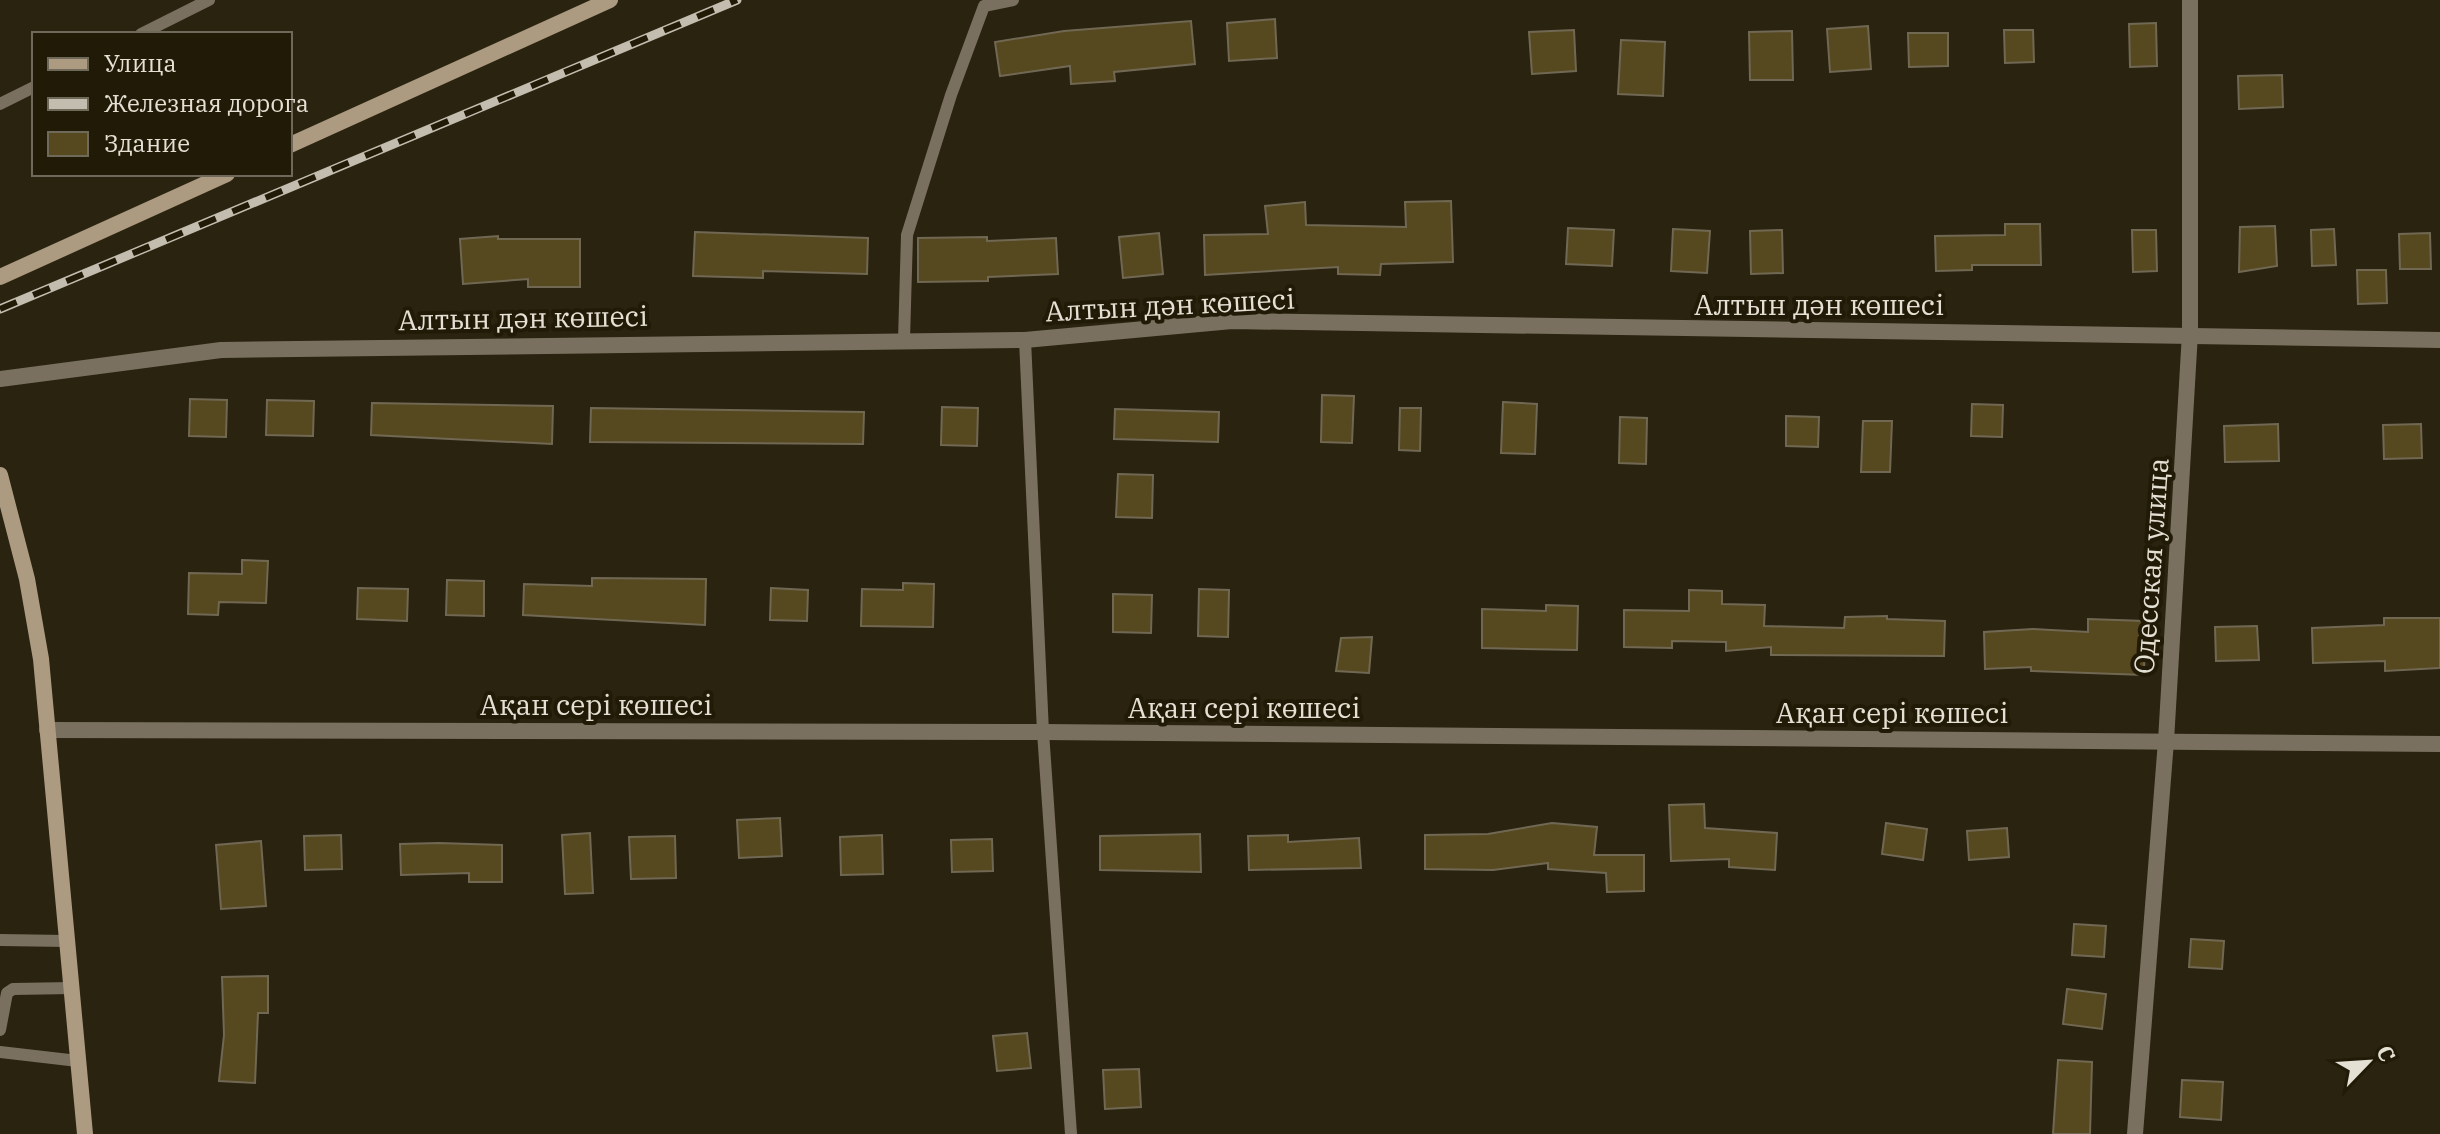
<svg xmlns="http://www.w3.org/2000/svg" width="2440" height="1134" viewBox="0 0 2440 1134" font-family="'IBM Plex Serif',serif">
<style>
.building{fill:#56481f;stroke:#706853;stroke-width:2}
.lines{fill:none;stroke-linecap:round;stroke-linejoin:round}
.service{stroke:#7a705f;stroke-width:12}
.minor{stroke:#7a705f;stroke-width:16}
.tertiary{stroke:#7a705f;stroke-width:16}
.secondary{stroke:#ac9b81;stroke-width:16}
.rail-casing{stroke:#c3bdb0;stroke-width:9}
.rail{stroke:#201a07;stroke-width:6;stroke-dasharray:18;stroke-linecap:butt}
.labels{text-anchor:middle;stroke-width:8;stroke-linejoin:round;paint-order:stroke}
.street-label{font-size:28px;fill:#e5e0d4;stroke:#201a07}
</style>
<rect width="100%" height="100%" fill="#2a2310"/>
<g class="building">
<polygon points="1275,19 1277,58 1229,61 1227,23"/>
<polygon points="1191,21 1195,64 1114,72 1115,81 1071,84 1070,66 1000,76 995,42 1064,31"/>
<polygon points="2156,23 2157,66 2130,67 2129,24"/>
<polygon points="1868,26 1871,69 1830,72 1827,29"/>
<polygon points="1574,30 1576,71 1532,74 1529,32"/>
<polygon points="2004,30 2033,30 2034,62 2005,63"/>
<polygon points="1792,31 1793,80 1750,80 1749,32"/>
<polygon points="1908,33 1948,33 1948,66 1909,67"/>
<polygon points="1621,40 1665,42 1663,96 1618,94"/>
<polygon points="2282,75 2283,107 2239,109 2238,76"/>
<polygon points="1451,201 1453,262 1381,264 1380,275 1338,274 1338,267 1205,275 1204,235 1268,234 1265,206 1305,202 1306,225 1406,227 1405,202"/>
<polygon points="2005,224 2040,224 2041,265 1972,265 1972,270 1936,271 1935,236 2005,235"/>
<polygon points="2275,226 2277,266 2239,272 2240,227"/>
<polygon points="1568,228 1614,230 1612,266 1566,264"/>
<polygon points="1673,229 1710,231 1707,273 1671,271"/>
<polygon points="2334,229 2336,265 2312,266 2311,230"/>
<polygon points="1782,230 1783,273 1751,274 1750,231"/>
<polygon points="2132,230 2156,230 2157,271 2133,272"/>
<polygon points="695,232 868,238 867,274 763,271 763,278 693,276"/>
<polygon points="1159,233 1163,274 1123,278 1119,237"/>
<polygon points="2430,233 2431,269 2400,269 2399,234"/>
<polygon points="498,236 498,239 580,239 580,287 528,287 528,279 463,284 460,239"/>
<polygon points="987,237 987,241 1056,238 1058,274 988,277 988,281 918,282 918,238"/>
<polygon points="2357,270 2386,270 2387,303 2358,304"/>
<polygon points="1322,395 1354,396 1352,443 1321,442"/>
<polygon points="190,399 227,400 226,437 189,436"/>
<polygon points="267,400 314,401 313,436 266,435"/>
<polygon points="1503,402 1537,404 1535,454 1501,453"/>
<polygon points="372,403 553,406 552,444 371,435"/>
<polygon points="1972,404 2003,405 2002,437 1971,436"/>
<polygon points="942,407 978,408 977,446 941,445"/>
<polygon points="591,408 864,412 863,444 590,442"/>
<polygon points="1400,408 1421,408 1420,451 1399,450"/>
<polygon points="1115,409 1219,412 1218,442 1114,439"/>
<polygon points="1786,416 1819,417 1818,447 1786,446"/>
<polygon points="1620,417 1647,418 1646,464 1619,463"/>
<polygon points="1863,421 1892,421 1890,472 1861,472"/>
<polygon points="2278,424 2279,461 2225,462 2224,426"/>
<polygon points="2421,424 2422,458 2384,459 2383,425"/>
<polygon points="1118,474 1153,475 1152,518 1116,517"/>
<polygon points="242,560 268,561 266,603 219,602 218,615 188,614 189,573 242,574"/>
<polygon points="592,578 706,579 705,625 523,615 524,584 592,586"/>
<polygon points="447,580 484,581 484,616 446,615"/>
<polygon points="903,583 934,584 933,627 861,626 862,589 903,590"/>
<polygon points="358,588 408,589 407,621 357,619"/>
<polygon points="771,588 808,590 807,621 770,620"/>
<polygon points="1199,589 1229,590 1228,637 1198,636"/>
<polygon points="1689,590 1722,591 1722,604 1765,605 1764,626 1844,628 1845,617 1887,616 1887,619 1945,621 1944,656 1771,655 1771,647 1726,651 1726,642 1672,641 1672,648 1624,647 1624,610 1689,611"/>
<polygon points="1113,594 1152,595 1151,633 1113,632"/>
<polygon points="1546,605 1578,606 1577,650 1482,648 1482,609 1546,611"/>
<polygon points="2384,618 2440,618 2440,668 2385,671 2385,661 2313,663 2312,628 2384,625"/>
<polygon points="2088,619 2145,621 2144,675 2031,671 2031,667 1985,669 1984,632 2033,629 2088,632"/>
<polygon points="2257,626 2259,660 2216,661 2215,627"/>
<polygon points="1372,637 1369,673 1336,671 1341,638"/>
<polygon points="1704,804 1705,828 1777,833 1775,870 1729,867 1729,859 1671,861 1669,805"/>
<polygon points="780,818 782,856 739,858 737,820"/>
<polygon points="1552,823 1597,827 1594,855 1644,855 1644,891 1607,892 1606,873 1548,869 1548,863 1493,870 1425,869 1425,835 1488,834"/>
<polygon points="1886,823 1927,829 1923,860 1882,854"/>
<polygon points="2007,828 2009,857 1969,860 1967,831"/>
<polygon points="590,833 593,893 565,894 562,835"/>
<polygon points="1200,834 1201,872 1100,870 1100,836"/>
<polygon points="341,835 342,869 305,870 304,836"/>
<polygon points="882,835 883,874 841,875 840,837"/>
<polygon points="1288,835 1288,842 1359,838 1361,868 1249,870 1248,836"/>
<polygon points="675,836 676,878 631,879 629,837"/>
<polygon points="992,839 993,871 952,872 951,840"/>
<polygon points="261,841 266,906 221,909 216,845"/>
<polygon points="439,843 502,845 502,882 469,882 469,873 401,875 400,844"/>
<polygon points="2074,924 2106,926 2104,957 2072,955"/>
<polygon points="2191,939 2224,941 2222,969 2189,967"/>
<polygon points="268,976 268,1013 258,1013 255,1083 219,1081 224,1035 222,977"/>
<polygon points="2067,989 2106,994 2102,1029 2063,1024"/>
<polygon points="1027,1033 1031,1068 997,1071 993,1036"/>
<polygon points="2058,1060 2092,1062 2090,1134 2053,1134"/>
<polygon points="1139,1069 1141,1107 1105,1109 1103,1070"/>
<polygon points="2182,1080 2223,1082 2221,1120 2180,1117"/>
</g>
<g class="lines">
<g class="service">
<polyline points="141,34 209,0"/>
<polyline points="0,104 34,87"/>
<polyline points="904,340 907,235 951,95 984,6 1013,0"/>
<polyline points="1025,340 1043,732 1071,1134"/>
<polyline points="0,940 67,941"/>
<polyline points="0,1030 7,993 13,989 72,988"/>
<polyline points="0,1052 78,1061"/>
</g>
<g class="minor">
<polyline points="0,379 221,350 1025,340 1232,321 2440,340"/>
<polyline points="2135,1134 2166,741 2190,333 2190,0"/>
</g>
<polyline class="tertiary" points="47,730 1043,732 2440,744"/>
<g class="secondary">
<polyline points="290,145 610,0"/>
<polyline points="0,277 227,174"/>
<polyline points="0,475 27,579 41,659 85,1134"/>
</g>
<defs>
<polyline id="rail" points="0,309 737,0"/>
</defs>
<use href="#rail" class="rail-casing"/>
<use href="#rail" class="rail"/>
</g>
<g class="labels">
<g class="street-label">
<text transform="translate(1170 305) rotate(-3)" y="10">Алтын дән көшесі</text>
<text x="1819" y="315">Алтын дән көшесі</text>
<text transform="translate(523 318) rotate(-1)" y="10">Алтын дән көшесі</text>
<text transform="translate(2151 566) rotate(-86)" y="10">Одесская улица</text>
<text x="596" y="715">Ақан сері көшесі</text>
<text x="1244" y="718">Ақан сері көшесі</text>
<text x="1892" y="723">Ақан сері көшесі</text>
</g>
</g>
<rect x="32" y="32" width="260" height="144" fill="#201a07" stroke="#6f6959" stroke-width="2"/>
<rect x="48" y="58" width="40" height="12" fill="#ac9b81" stroke="#6f6959" stroke-width="2"/>
<text x="104" y="72" font-size="24" fill="#e5e0d4">Улица</text>
<rect x="48" y="98" width="40" height="12" fill="#c3bdb0" stroke="#6f6959" stroke-width="2"/>
<text x="104" y="112" font-size="24" fill="#e5e0d4">Железная дорога</text>
<rect x="48" y="132" width="40" height="24" fill="#56481f" stroke="#6f6959" stroke-width="2"/>
<text x="104" y="152" font-size="24" fill="#e5e0d4">Здание</text>
<g transform="translate(2368 1062) rotate(65)" stroke="#201a07" stroke-width="6" paint-order="stroke">
<path d="M0-6L14 30L0 20L-14 30Z" fill="#e5e0d4"/>
<text y="-12" font-size="22" font-weight="bold" text-anchor="middle" fill="#e5e0d4">С</text>
</g>
</svg>
